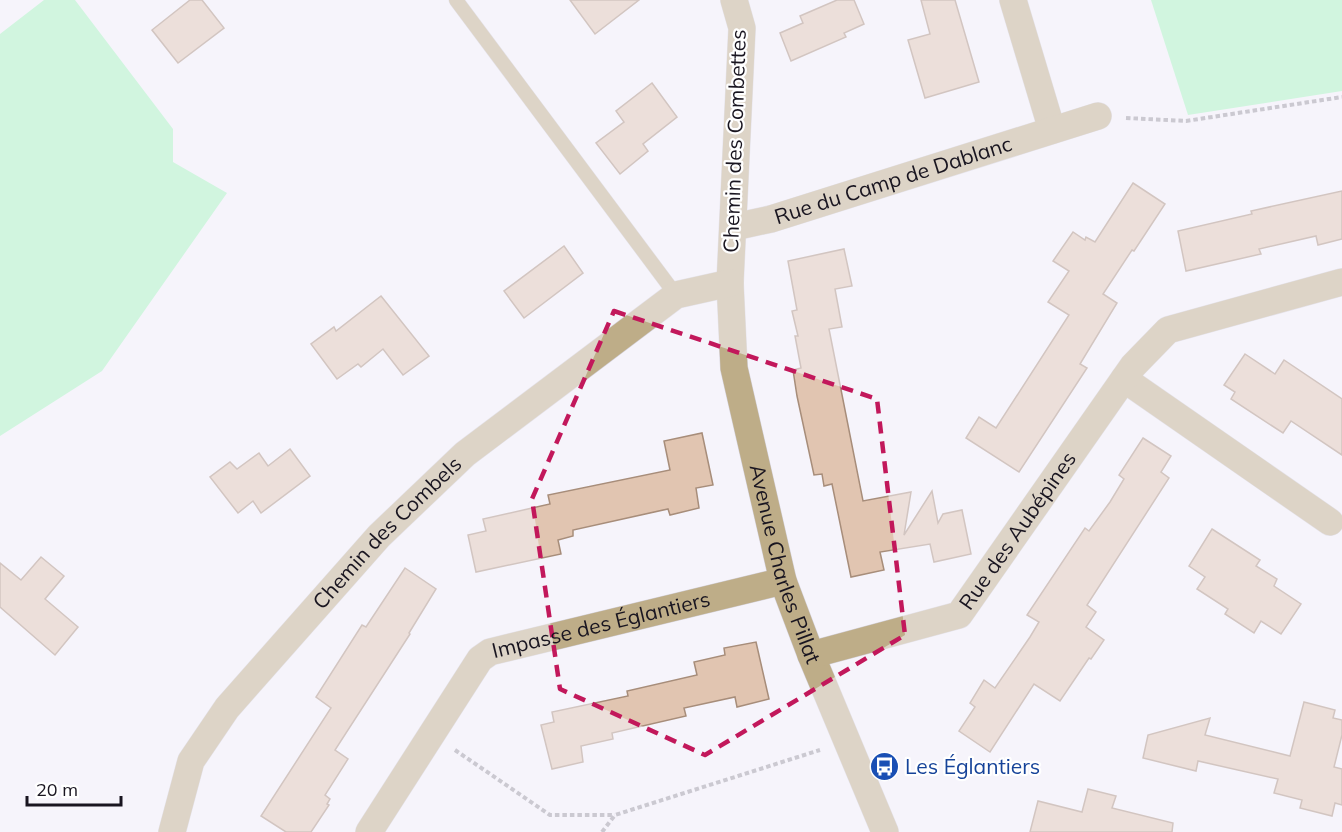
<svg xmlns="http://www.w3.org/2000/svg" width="1342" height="832" viewBox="0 0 1342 832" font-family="Mulish,sans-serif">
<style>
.green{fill:#a4f6bd}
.building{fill:#e1c5b1;stroke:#a78d7a;stroke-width:1.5}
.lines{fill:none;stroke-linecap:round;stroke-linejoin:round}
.service-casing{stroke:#d3d0d8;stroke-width:15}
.minor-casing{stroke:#d3d0d8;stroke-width:28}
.path{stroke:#97949d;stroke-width:4;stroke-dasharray:4.5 3;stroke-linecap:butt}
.service{stroke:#bead88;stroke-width:14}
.minor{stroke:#bead88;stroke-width:27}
.marked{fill:none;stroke:#c2185b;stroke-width:4.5;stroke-dasharray:12 8;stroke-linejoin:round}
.labels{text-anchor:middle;stroke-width:4.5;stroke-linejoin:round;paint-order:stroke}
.street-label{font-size:21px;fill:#191520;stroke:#fff}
.transit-label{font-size:21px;fill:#164399;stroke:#fff;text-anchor:start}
</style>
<rect width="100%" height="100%" fill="#f6f4fb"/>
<g class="green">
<polygon points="44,0 75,0 173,129 173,162 227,193 102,371 0,436 0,34"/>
<polygon points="1151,0 1342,0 1342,91 1188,115"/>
</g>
<g class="building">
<polygon points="190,0 202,0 224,28 178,63 152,30"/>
<polygon points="570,0 639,0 595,34"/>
<polygon points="837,0 854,0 864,24 844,33 846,37 791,61 780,33 803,23 800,16"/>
<polygon points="921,0 955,0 979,82 925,98 908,40 930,34"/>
<polygon points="652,83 677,117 643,144 648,151 620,174 596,143 624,122 616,111"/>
<polygon points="1133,183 1165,204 1134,251 1132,250 1103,294 1117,303 1080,364 1087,368 1019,472 966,438 979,417 996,428 1069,315 1048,302 1069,271 1053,261 1073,232 1085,240 1086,237 1095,242"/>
<polygon points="1342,191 1342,239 1318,245 1316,236 1259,249 1261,254 1186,271 1178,231 1252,214 1251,211"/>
<polygon points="564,246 583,273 524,318 504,291"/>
<polygon points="844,249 852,286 835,289 842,327 829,329 863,501 911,492 904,535 932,491 938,523 943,514 962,510 971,554 934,562 930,544 880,552 884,570 851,577 832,484 824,486 822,474 814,475 797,396 793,370 801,368 795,336 798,336 792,311 797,310 788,261"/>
<polygon points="381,296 429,356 403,375 383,349 361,367 358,364 337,379 311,344 334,327 336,331"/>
<polygon points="1245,354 1275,374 1284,360 1342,399 1342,455 1291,421 1283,433 1231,399 1235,392 1224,385"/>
<polygon points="702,433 713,485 696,488 699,508 670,515 668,509 573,530 573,536 558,540 561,554 476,572 468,535 486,531 483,519 550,504 548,495 670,470 664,441"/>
<polygon points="1143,438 1171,456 1161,472 1169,478 1087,605 1096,612 1086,627 1104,640 1091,659 1089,658 1060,701 1034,684 990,752 959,731 975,707 970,703 984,680 995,688 1030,637 1039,622 1027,615 1085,528 1089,531 1110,502 1124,479 1119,475"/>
<polygon points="290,449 310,476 261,513 253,501 238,513 210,477 230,462 237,469 259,453 268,466"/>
<polygon points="1212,529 1260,560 1256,566 1277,579 1274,586 1301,604 1281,634 1261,621 1254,633 1225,614 1228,609 1197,589 1205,577 1189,566"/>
<polygon points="41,557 64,576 45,599 78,627 55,655 0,607 0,563 21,580"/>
<polygon points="405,568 436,589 409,633 410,634 335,750 348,759 325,795 330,799 327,804 329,805 311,832 286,832 261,816 331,708 316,697 362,625 366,627"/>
<polygon points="756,642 769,699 737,707 735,697 684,708 686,716 612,733 613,739 581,746 583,762 552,769 541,725 554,722 552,712 628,696 627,691 697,675 694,662 725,655 724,648"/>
<polygon points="1304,702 1335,710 1333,718 1342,720 1342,735 1334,767 1342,769 1342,805 1335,803 1332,816 1300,808 1302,800 1274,793 1278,779 1198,761 1196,771 1143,758 1148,735 1210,718 1205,735 1290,756"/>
<polygon points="1088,789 1116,796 1112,808 1173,823 1172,832 1030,832 1038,801 1082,812"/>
</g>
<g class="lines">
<defs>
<polyline id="service" points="456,0 676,295"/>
<g id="minor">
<path id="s1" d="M734,0L742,28L730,283L734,368L783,581L811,655L885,832"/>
<polyline points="1013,0 1052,130"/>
<path id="s2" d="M734,227L771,219L1098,116"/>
<polyline points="1124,379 1330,522"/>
<path id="s3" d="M811,655L959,615L1133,366L1168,330L1342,282"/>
<path id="s4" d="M172,832L191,761L227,708L379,536L465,454L676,295L730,283"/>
<path id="s5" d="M369,832L480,659L490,652L783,581"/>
</g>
</defs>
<use href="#service" class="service-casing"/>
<use href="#minor" class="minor-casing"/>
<g class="path">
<polyline points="1126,118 1186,121 1342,97"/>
<polyline points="455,750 550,815 615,815"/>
<polyline points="602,832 615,815 820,750"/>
</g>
<use href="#service" class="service"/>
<use href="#minor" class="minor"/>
</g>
<path d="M0 0H1342V832H0ZM614,311L877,399L905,635L705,755L560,689L532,499Z" fill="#f6f4fb" fill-opacity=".55" fill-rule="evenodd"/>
<path class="marked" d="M614,311L877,399L905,635L705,755L560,689L532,499Z"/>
<defs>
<symbol id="bus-disc" viewBox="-11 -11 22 22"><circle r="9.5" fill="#1a4fb4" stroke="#fff"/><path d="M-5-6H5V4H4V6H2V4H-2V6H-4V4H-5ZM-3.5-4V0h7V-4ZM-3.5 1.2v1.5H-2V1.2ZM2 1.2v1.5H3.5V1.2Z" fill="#fff"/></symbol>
</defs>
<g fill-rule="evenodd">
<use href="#bus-disc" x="868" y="750" width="33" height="33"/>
</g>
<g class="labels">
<g class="street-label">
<text transform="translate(735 141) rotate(-88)" y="7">Chemin des Combettes</text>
<text dy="7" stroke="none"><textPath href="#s2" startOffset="166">Rue du Camp de Dablanc</textPath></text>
<text dy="7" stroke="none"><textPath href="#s3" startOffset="256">Rue des Aubépines</textPath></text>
<text dy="7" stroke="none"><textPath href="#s4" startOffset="375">Chemin des Combels</textPath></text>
<text dy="7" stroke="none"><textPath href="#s1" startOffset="572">Avenue Charles Pillat</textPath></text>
<text dy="7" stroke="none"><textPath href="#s5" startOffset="332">Impasse des Églantiers</textPath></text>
</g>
<g class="transit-label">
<text x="905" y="774">Les Églantiers</text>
</g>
</g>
<path d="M27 796v9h94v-9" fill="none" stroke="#191520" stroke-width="3"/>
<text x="36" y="796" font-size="18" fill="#191520" stroke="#ffffff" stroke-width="4.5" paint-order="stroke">20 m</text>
</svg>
